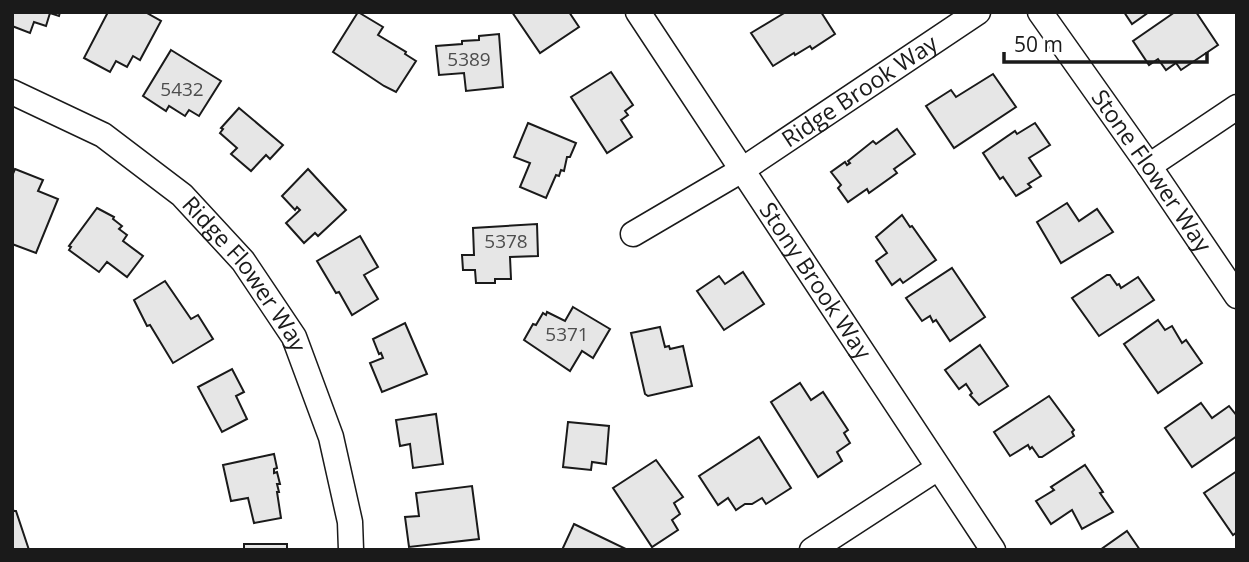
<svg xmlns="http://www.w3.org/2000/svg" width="1249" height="562" viewBox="0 0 1249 562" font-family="'Open Sans',sans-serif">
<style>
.building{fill:#e6e6e6;stroke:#1a1a1a;stroke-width:2}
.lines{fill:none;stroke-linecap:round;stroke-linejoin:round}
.minor-casing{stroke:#1a1a1a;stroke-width:27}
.minor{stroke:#fff;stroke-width:24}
.labels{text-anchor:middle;stroke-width:5;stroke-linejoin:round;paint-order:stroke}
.number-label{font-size:19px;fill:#4d4d4d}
.street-label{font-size:23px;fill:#1a1a1a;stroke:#fff}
</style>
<rect width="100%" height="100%" fill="#fff"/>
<g class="building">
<polygon points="12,12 60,12 59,16 50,13 46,26 34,22 30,33 12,26"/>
<polygon points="108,12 145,12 161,21 140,60 133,56 127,67 116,61 110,72 84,58"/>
<polygon points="358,12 383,27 378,35 406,52 405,54 416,61 396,92 384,86 333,52"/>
<polygon points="512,12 569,12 579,27 540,53"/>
<polygon points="786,12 821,12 835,34 812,49 810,46 795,55 794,53 773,66 751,33"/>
<polygon points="1124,12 1149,12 1132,24"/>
<polygon points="1175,12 1196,12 1218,45 1181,70 1176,63 1166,70 1158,59 1149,65 1133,41"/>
<polygon points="499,34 503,87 466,91 464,73 439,75 436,46 462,44 462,41 479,40 479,36"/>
<polygon points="171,50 221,81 199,116 189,110 185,116 169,106 166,111 143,96"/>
<polygon points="611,72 633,105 625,111 628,115 621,120 632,137 607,153 571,97"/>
<polygon points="993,74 1016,107 954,148 926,106 951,90 956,97"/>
<polygon points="239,108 283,145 270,159 266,155 251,171 231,154 237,148 220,133 223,129 221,128"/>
<polygon points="528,123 576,143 570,157 567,157 564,171 561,170 559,176 556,175 546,198 520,187 530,163 514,157"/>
<polygon points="1035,123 1050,145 1029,158 1041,176 1028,184 1031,187 1016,196 1003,177 1000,179 983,153 1015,131 1017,134"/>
<polygon points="897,129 915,154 894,169 897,173 869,193 867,189 848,202 838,188 841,185 831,172 845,162 847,165 850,163 848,161 873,141 876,144"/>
<polygon points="15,169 43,180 38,191 58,199 36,253 12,244 12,176"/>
<polygon points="308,169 346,210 318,236 315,233 304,243 286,223 300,210 297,207 295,210 282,196"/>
<polygon points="1067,203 1079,221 1097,209 1113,232 1061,263 1037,222"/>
<polygon points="97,208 114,217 113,219 122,226 119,229 127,235 123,241 143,256 127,277 107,262 99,272 69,250 71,247 69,246"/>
<polygon points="902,215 910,227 912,226 936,260 903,283 900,279 892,285 876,261 887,253 876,237"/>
<polygon points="537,224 538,256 510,257 511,279 495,279 495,283 476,283 475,270 463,270 462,255 474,255 473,228"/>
<polygon points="360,236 378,267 364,275 378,299 352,315 339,292 336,293 317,261"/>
<polygon points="952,268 985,317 950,341 936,320 933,322 930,316 922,321 906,298"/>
<polygon points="743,272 764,304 724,330 697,291 719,276 725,284"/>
<polygon points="1107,275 1110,275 1117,285 1119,284 1121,288 1138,277 1154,300 1099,336 1072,298"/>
<polygon points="165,281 191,319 198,315 213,339 173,363 150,325 147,326 134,300"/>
<polygon points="573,307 610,329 593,358 582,351 570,371 524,340 533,324 536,325 543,313 546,315 547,312 565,321"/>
<polygon points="1158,320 1165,330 1172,326 1182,343 1186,340 1202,363 1158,393 1124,344"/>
<polygon points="405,323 427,374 382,392 370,363 383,358 381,353 379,354 373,339"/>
<polygon points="660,327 665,347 669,346 670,349 683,346 692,386 648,396 645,394 631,333"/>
<polygon points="980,345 1008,386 979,405 970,395 972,393 966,384 959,389 945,370"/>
<polygon points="232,369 244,392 236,396 247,419 222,432 198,387"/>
<polygon points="800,383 811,400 823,392 848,430 844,433 850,443 837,452 842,461 818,477 771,402"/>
<polygon points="1049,396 1074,430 1072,432 1074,436 1042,457 1039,457 1032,447 1030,449 1028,445 1010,456 994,432"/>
<polygon points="1201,403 1212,418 1229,406 1237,416 1237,436 1192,467 1165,428"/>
<polygon points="436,414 443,464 413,468 410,444 400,446 396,420"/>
<polygon points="568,422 609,426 606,464 592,462 591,470 563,467"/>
<polygon points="759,437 791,488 766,504 762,498 752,504 745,504 736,510 728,498 718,505 699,476"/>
<polygon points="274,454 277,468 274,469 274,473 277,472 280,484 277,484 279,492 277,492 281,518 254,523 248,498 231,501 223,465"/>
<polygon points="656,460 683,497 674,503 680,514 672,520 678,530 652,547 613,488"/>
<polygon points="1085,465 1103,492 1100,493 1113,512 1082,529 1072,510 1051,524 1036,501 1054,490 1051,487"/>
<polygon points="1237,471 1237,532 1233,535 1204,493"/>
<polygon points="472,486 479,539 409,547 405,517 419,516 416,493"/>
<polygon points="12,508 14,511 16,511 29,550 12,550"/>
<polygon points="574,524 626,549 625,550 562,550"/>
<polygon points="1127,531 1140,550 1100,550"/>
<rect x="244" y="544" width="43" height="6"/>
</g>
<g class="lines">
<defs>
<g id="minor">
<path id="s1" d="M638,12L993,550"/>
<path id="s2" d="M1040,12L1149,166L1237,296"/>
<path id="s3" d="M12,92L103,135L182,195L243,261L294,337L331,437L350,522L351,550"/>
<polyline points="1149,166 1237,107"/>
<path id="s4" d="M633,234L742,170L978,12"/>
<polyline points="812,550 938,468"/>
</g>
</defs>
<use href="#minor" class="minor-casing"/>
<use href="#minor" class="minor"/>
</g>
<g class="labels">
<g class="number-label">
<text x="469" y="66">5389</text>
<text x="182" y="96">5432</text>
<text x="506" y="248">5378</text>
<text x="567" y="341">5371</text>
</g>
<g class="street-label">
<text dy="8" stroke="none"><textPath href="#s4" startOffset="268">Ridge Brook Way</textPath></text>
<text dy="8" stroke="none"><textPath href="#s2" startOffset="194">Stone Flower Way</textPath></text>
<text dy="8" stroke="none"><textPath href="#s3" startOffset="301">Ridge Flower Way</textPath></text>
<text dy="8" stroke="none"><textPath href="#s1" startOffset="322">Stony Brook Way</textPath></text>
</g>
</g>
<rect width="1249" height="562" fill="none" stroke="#1a1a1a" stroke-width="28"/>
<path d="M1004 52v10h203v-10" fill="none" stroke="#1a1a1a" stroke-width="3.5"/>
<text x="1014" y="52" font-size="21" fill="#1a1a1a" stroke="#ffffff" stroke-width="5" paint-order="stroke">50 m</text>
</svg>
